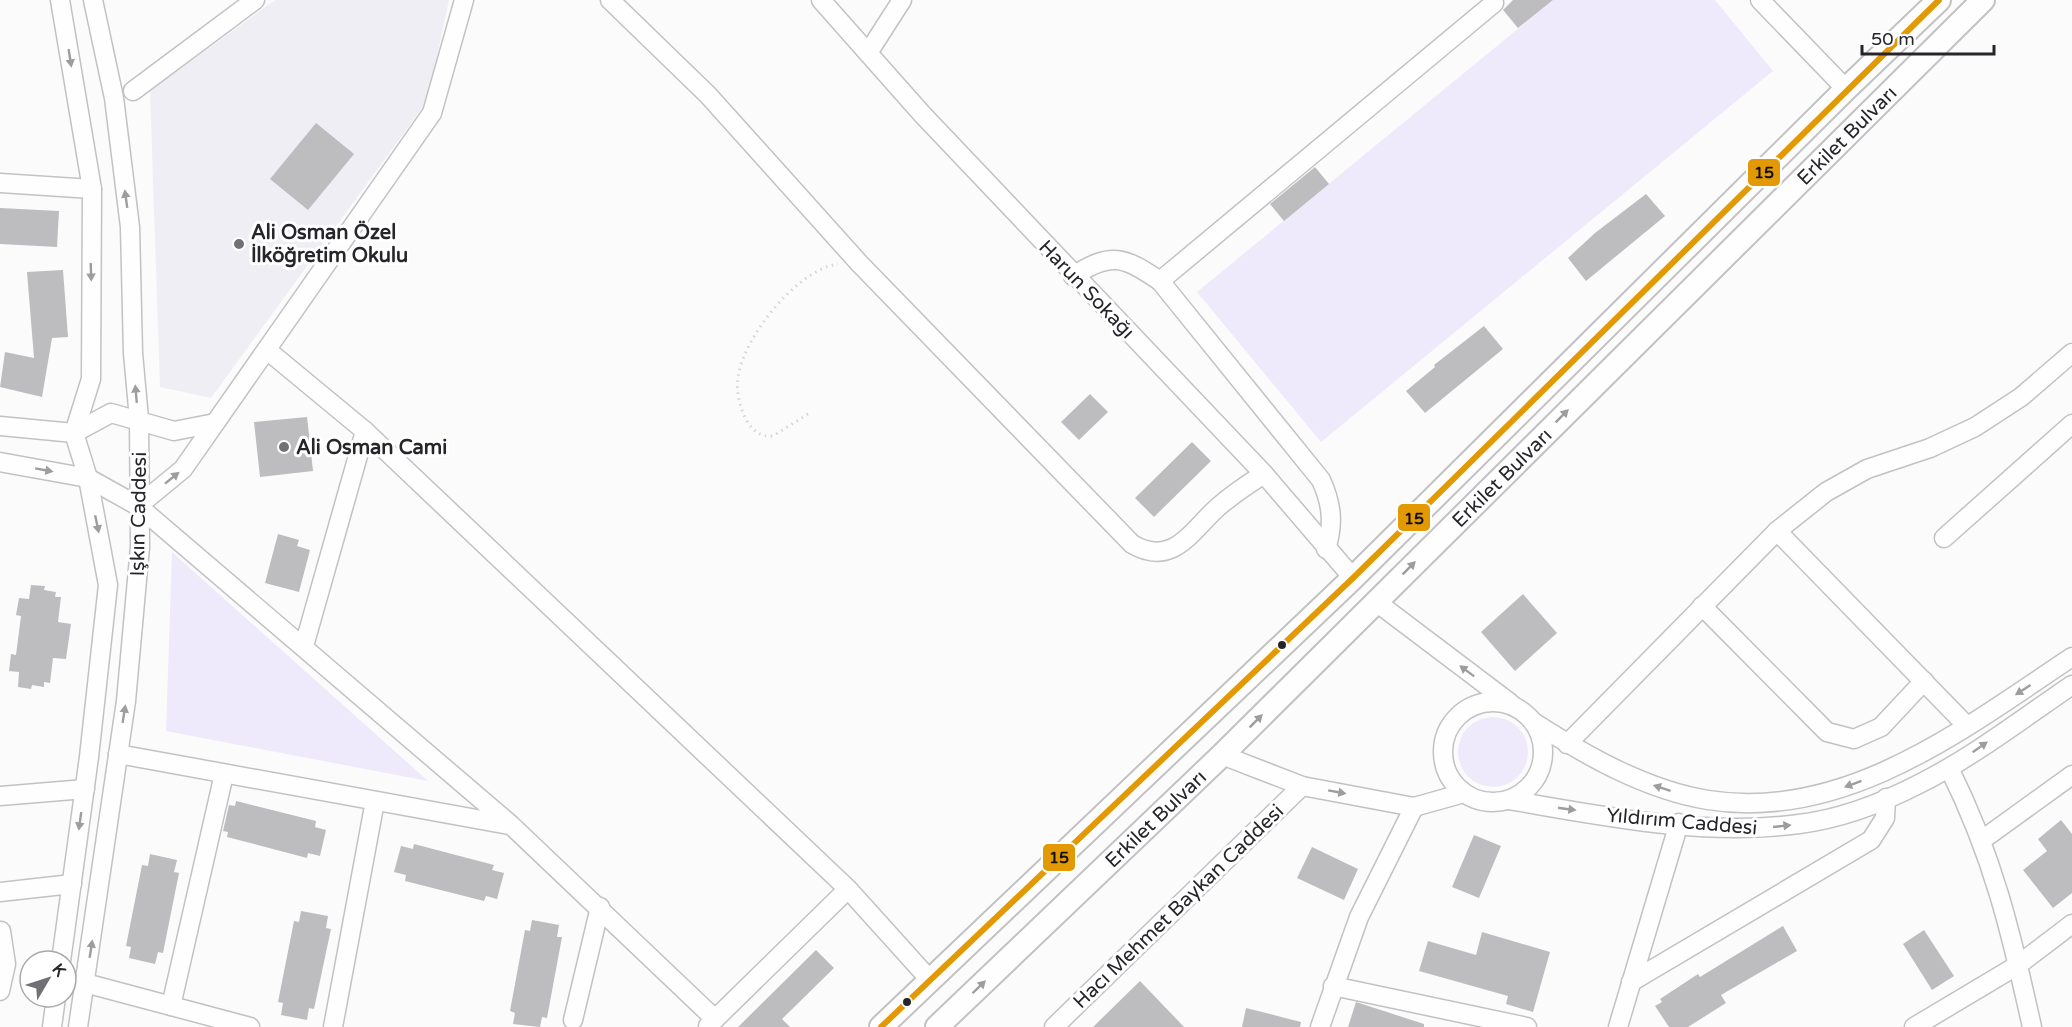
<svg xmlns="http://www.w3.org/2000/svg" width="2072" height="1027" viewBox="0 0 2072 1027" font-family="'Varela Round',sans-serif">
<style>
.built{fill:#f0eef5}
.green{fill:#efe9fc}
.building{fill:#bdbdbf}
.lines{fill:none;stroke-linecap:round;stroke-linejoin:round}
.minor-casing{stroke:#c2c2c4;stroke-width:21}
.major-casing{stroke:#c2c2c4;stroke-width:26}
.path{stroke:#d6d6d7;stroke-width:3;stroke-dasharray:1.5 4.5;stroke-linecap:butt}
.minor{stroke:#fefeff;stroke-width:18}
.major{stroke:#fefeff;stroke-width:22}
.bus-1-casing{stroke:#fff;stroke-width:10}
.bus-1{stroke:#e29904;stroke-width:6}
.oneway{fill:#9d9c9f}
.poi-dot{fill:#717074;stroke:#fff;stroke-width:2}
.bus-dot{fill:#26252a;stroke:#fff;stroke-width:2}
.labels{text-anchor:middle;stroke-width:6;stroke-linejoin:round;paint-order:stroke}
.street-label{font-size:20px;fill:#26252a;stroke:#fff}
.poi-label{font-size:20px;font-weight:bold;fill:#26252a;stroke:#fff;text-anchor:start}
.line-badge{stroke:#fff;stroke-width:2}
.pale-badge-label{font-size:16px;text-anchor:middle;font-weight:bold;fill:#111}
</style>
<rect width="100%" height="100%" fill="#fbfbfc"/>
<polygon class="built" points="275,0 449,0 428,100 211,398 160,387 150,91"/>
<g class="green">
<polygon points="1553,0 1715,0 1773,71 1321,442 1197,292"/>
<polygon points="172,552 428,781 166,731"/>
<circle cx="1493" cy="752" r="35"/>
</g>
<g class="building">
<polygon points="1513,0 1553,0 1518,28 1503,10"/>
<polygon points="316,123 354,154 308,210 270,179"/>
<polygon points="1315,167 1329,184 1284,221 1270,204"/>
<polygon points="1646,194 1665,216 1586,281 1568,258 1595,233"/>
<polygon points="0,208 59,211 57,247 0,244"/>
<polygon points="63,270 68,337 52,338 42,397 0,387 5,352 34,358 27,272"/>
<polygon points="1484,326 1503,349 1425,413 1406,391 1435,367 1434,365"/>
<polygon points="1090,394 1108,412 1079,440 1061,422"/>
<polygon points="307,417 313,471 260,477 254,422"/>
<polygon points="1192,442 1211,461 1154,517 1135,498"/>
<polygon points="278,534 299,540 297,546 310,550 299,592 265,583"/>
<polygon points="31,585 45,586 44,590 56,592 55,597 61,597 58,622 71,624 66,659 53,658 50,683 44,682 44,687 32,685 31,689 18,687 19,672 9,671 11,654 16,655 21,616 16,615 19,598 29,599"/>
<polygon points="1523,594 1557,633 1515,671 1481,632"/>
<polygon points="236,801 316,821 315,827 326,830 320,856 308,853 307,858 227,837 228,832 223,831 229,805 235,806"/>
<polygon points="2061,820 2072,834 2072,893 2053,908 2023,870 2047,851 2038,839"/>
<polygon points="1474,835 1501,846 1479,898 1452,887"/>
<polygon points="414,844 494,865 492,870 504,873 497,899 486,896 484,901 405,881 406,875 394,872 401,846 413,849"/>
<polygon points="1312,847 1358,869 1344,900 1297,878"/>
<polygon points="150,854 177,860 174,872 179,873 163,953 158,952 155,964 129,958 131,947 126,946 142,865 148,866"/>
<polygon points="301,911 328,916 326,928 331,929 314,1009 309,1008 307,1020 281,1015 283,1003 278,1002 294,921 299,922"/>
<polygon points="532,920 559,925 557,937 562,937 547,1018 542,1017 540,1027 513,1024 515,1013 510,1011 525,930 530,931"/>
<polygon points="1783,926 1797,951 1721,995 1726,1003 1688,1027 1669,1027 1655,1006 1662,1002 1660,999 1698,974 1700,977"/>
<polygon points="1924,930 1954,976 1932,990 1903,944"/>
<polygon points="1482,932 1550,952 1533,1012 1506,1004 1508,996 1419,971 1428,941 1476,955"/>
<polygon points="816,950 834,968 782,1019 790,1027 738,1027"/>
<polygon points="1140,981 1184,1027 1093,1027"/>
<polygon points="1356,1002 1424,1024 1424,1027 1348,1027"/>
<polygon points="1246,1008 1301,1022 1300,1027 1242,1027"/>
</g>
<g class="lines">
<defs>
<g id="minor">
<polyline points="60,0 92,189 91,379 74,433 88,478 108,585 89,757 61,961"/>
<path d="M610,0L708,95L859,263L1132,544C1173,568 1191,531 1218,507C1232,495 1248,484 1264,474"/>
<polyline points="821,0 922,114 1264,474 1353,578"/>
<polyline points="1760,0 1846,89"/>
<polyline points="868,53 902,0"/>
<polyline points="133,91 255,0"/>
<polyline points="0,183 92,189"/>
<path d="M1073,276C1112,251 1124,257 1160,281L1494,3"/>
<path d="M1160,281L1321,480C1332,504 1334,524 1326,549"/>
<polyline points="267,350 365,431 848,889 931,981"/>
<polyline points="0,426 74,433 111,413 174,431 215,423"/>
<polyline points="0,462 88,478 138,506 183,469 432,113 464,0"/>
<polyline points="138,506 511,825 715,1019"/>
<polyline points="1777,531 1967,726"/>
<polyline points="1944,538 2072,424"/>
<polyline points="1375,601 1510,703"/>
<polyline points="1702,606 1827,732 1854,739 1881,727 1924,681"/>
<polyline points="304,646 365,431"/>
<circle cx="1493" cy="752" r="50"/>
<path d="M1535,723C1587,756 1646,790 1708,800C1845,822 1965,728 2072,657"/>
<polyline points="1567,744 1777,531 1826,492 1867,469 1930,448 1975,427 2021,397 2072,353"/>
<polyline points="118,754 509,825"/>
<polyline points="1222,755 1302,786 1414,807 1464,793"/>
<path d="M1949,768C1993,856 2011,932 2032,1027"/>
<polyline points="0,796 85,789"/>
<path d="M1509,800C1603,816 1704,837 1799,824C1840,819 1882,803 1919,784C1973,757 2022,719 2072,685"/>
<polyline points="1982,840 2072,775"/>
<polyline points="0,892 72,884"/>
<polyline points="1631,982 1871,840 1885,818 1886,798"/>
<polyline points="85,983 250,1027"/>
<polyline points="1333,986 1527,1027"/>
<polyline points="0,991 6,964 1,931"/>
<polyline points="171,1006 224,774"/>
<polyline points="573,1020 600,907"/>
<polyline points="708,1026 848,889"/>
<polyline points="52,1027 56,997"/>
<polyline points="78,1027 126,701 140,547 139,419 133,353 130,227 114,98 93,0"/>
<polyline points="333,1027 375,801"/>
<polyline points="1054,1027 1302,786"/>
<polyline points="1320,1027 1359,917 1414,807"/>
<polyline points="1618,1027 1679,823"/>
<polyline points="1914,1027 2018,965 2072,924"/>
</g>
<g id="major">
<polyline points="881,1027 1353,578 1846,89 1939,0"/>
<path id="s1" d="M937,1027L1222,755L1983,0"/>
</g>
</defs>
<use href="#minor" class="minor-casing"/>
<use href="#major" class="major-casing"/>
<path class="path" d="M808,414L773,436C761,437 754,432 747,421C739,407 735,389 739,372C747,334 797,270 838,264"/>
<use href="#minor" class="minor"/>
<use href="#major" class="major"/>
<defs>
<polyline id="bus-1" points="881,1027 1353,578 1939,0"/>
</defs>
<use href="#bus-1" class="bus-1-casing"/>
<use href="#bus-1" class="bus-1"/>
</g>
<defs><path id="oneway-solid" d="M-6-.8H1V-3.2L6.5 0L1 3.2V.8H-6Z" transform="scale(1.5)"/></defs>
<g class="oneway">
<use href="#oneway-solid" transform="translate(70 58) rotate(81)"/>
<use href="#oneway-solid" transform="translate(126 199) rotate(-98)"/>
<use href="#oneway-solid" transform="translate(91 272) rotate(88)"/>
<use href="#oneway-solid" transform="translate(136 394) rotate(-95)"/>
<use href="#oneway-solid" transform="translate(1562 416) rotate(-45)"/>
<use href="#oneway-solid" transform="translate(44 470) rotate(10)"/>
<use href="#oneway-solid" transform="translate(172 478) rotate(-39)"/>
<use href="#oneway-solid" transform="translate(97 524) rotate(78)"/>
<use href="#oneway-solid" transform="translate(1409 568) rotate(-45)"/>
<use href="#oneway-solid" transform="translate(1467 671) rotate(-143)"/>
<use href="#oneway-solid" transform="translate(2023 690) rotate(147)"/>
<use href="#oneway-solid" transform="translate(124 714) rotate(-81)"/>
<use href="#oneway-solid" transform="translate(1256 721) rotate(-45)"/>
<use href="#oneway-solid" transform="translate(1980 747) rotate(-35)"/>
<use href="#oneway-solid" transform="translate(1853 784) rotate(160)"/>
<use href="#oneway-solid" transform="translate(1662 788) rotate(-162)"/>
<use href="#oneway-solid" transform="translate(1337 792) rotate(10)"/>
<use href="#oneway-solid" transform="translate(1567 809) rotate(8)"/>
<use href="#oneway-solid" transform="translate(80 821) rotate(98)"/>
<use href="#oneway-solid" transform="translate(1782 826) rotate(-6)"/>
<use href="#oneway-solid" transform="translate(91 949) rotate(-81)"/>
<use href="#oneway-solid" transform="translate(979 987) rotate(-44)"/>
</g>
<g class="poi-dot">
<circle cx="239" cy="244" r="6"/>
<circle cx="284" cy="447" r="6"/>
</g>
<g class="bus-dot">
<circle cx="1282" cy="645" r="5"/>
<circle cx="907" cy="1002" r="5"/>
</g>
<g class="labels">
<g class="street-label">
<text dy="7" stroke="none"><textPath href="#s1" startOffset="1274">Erkilet Bulvarı</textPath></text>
<text transform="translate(1087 289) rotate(46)" y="7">Harun Sokağı</text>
<text dy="7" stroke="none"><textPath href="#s1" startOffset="788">Erkilet Bulvarı</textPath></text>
<text transform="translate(138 514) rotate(-89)" y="7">Işkın Caddesi</text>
<text dy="7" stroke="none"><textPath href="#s1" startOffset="302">Erkilet Bulvarı</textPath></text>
<text transform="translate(1682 821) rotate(5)" y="7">Yıldırım Caddesi</text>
<text transform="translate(1178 906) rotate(-44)" y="7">Hacı Mehmet Baykan Caddesi</text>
</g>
<g class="poi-label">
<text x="251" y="239">Ali Osman Özel<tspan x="251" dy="23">İlköğretim Okulu</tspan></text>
<text x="296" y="454">Ali Osman Cami</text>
</g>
</g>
<g class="line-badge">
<rect x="1747" y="158" width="34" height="29" rx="6" fill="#e29904"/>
<rect x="1397" y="503" width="34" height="29" rx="6" fill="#e29904"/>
<rect x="1042" y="843" width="34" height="29" rx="6" fill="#e29904"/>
</g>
<g class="pale-badge-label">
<text x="1764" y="178">15</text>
<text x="1414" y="524">15</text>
<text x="1059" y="863">15</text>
</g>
<g transform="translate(48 979) rotate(51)"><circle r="28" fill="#ffffff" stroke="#a8a8aa" stroke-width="1.5"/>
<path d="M0-4.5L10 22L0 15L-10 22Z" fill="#717074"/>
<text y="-9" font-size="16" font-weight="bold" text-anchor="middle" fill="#26252a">K</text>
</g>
<path d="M1862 45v9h132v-9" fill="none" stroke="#26252a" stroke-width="3"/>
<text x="1871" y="45" font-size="18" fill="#26252a" stroke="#ffffff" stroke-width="4.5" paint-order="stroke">50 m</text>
</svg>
